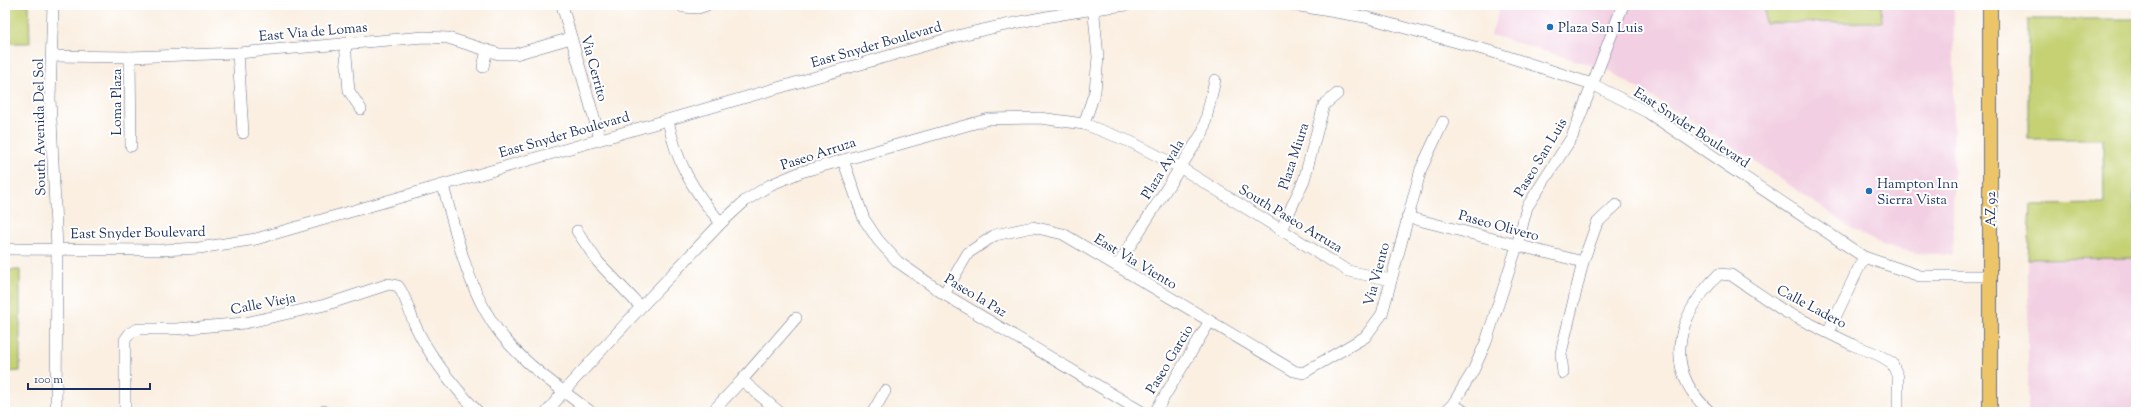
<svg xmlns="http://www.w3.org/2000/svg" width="2141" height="417" viewBox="0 0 2141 417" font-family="'Sorts Mill Goudy',serif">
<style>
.built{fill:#f2cfe2}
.green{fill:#c5d173;stroke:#708068}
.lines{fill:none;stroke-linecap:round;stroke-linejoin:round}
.stream{stroke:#6ea8de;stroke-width:2.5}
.minor-casing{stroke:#69728c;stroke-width:12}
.major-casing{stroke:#69728c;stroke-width:16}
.minor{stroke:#fff;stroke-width:11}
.major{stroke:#edc569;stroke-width:14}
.poi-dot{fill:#1f6fb2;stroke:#fff;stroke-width:1.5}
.labels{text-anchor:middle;stroke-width:4;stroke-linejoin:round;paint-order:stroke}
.poi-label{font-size:14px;fill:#1b2f5e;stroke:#fff;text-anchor:start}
.street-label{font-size:14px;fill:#1b2f5e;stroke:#fff}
</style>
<rect width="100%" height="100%" fill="#fff"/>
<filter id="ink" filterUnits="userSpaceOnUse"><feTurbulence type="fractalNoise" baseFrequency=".025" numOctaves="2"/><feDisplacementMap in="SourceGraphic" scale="8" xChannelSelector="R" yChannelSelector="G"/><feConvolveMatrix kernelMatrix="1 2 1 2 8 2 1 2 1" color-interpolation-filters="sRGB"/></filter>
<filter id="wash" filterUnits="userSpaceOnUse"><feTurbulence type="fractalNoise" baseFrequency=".012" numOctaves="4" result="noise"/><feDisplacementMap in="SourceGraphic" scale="16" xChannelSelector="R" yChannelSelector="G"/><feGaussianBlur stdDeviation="0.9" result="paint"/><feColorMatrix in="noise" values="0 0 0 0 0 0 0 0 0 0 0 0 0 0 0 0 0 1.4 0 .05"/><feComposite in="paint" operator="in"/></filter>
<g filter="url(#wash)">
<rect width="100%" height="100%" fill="#faefe1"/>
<g class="built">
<polygon points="1500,5 1954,5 1953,255 1917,253 1882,245 1854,230 1749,157 1608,70 1491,35"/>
<polygon points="2136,258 2136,412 2028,412 2028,259"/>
</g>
<g class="green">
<polygon points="5,5 29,5 30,43 5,43"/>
<polygon points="1765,5 1881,5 1882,22 1765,23"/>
<polygon points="2028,19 2136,19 2136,258 2028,259 2031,205 2104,204 2103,139 2028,139"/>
<polygon points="5,270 20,270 20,371 5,372"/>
</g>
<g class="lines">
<polyline class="stream" points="2136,178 2133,197 2136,212"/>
</g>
</g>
<g filter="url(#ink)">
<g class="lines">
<defs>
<g id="minor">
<polyline points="53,5 50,98 57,249 56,412"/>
<polyline points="562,5 600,139"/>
<polyline points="681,5 683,7 698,8 707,5"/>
<polyline points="1294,5 1365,17 1493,52 1592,84 1647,112 1864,257 1920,276 1990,276"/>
<polyline points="345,43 349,91 361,109"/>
<polyline points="238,53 243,133"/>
<polyline points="52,56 130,57 238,53 424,37 448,38 499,54 516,54 571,38"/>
<polyline points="130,57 131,146"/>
<polyline points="483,67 487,50"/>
<path d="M668,120C676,162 693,191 721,223"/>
<polyline points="1084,124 1095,91 1098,57 1093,5"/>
<polyline points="843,160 864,219 878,240 898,262 944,294 1142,412"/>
<path d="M443,186C455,228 464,273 486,312C509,354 554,384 591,412"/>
<polyline points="1407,217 1583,262"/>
<polyline points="1281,230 1304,180 1324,105 1337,94"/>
<polyline points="577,231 598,262 641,307"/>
<path d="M5,249L161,250L199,248L256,239L961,35C1016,22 1070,11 1127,5"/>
<polyline points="1117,266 1203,132 1215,80"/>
<polyline points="944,294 968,253 995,235 1033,227 1063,234 1294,371 1303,373 1365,337 1382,314 1421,169 1443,122"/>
<polyline points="1828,332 1864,257"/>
<polyline points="1563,373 1561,353 1583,262 1597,223 1616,205"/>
<polyline points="742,380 779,412"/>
<polyline points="1453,404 1465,412"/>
<polyline points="324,411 325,412"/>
<path d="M125,412V340L130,333L138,329H176L245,323L325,305L389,284L398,286C407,298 409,312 415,325C430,358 453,386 478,412"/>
<polyline points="547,412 564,391 641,307 721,223 745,201 770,185 801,172 989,119 1040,118 1084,124 1131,142 1181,168 1348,271 1391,280"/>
<polyline points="712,412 742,380 796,318"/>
<polyline points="873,412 885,391"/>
<polyline points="1155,412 1210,321"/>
<polyline points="1445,412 1453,404 1473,371 1486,342 1517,246 1527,207 1572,137 1623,5"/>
<path d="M1710,412C1661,368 1677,316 1719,274L1731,275L1784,311L1853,345L1879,355L1892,363L1898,377V412"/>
</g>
<polyline id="major" points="1990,5 1990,412"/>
</defs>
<use href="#minor" class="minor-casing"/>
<use href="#major" class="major-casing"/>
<use href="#minor" class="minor"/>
<use href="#major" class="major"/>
</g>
</g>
<g class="poi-dot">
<circle cx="1550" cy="27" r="4"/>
<circle cx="1869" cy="191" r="4"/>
</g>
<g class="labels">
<g class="poi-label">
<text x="1558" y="32">Plaza San Luis</text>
<text x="1877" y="188">Hampton Inn<tspan x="1877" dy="16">Sierra Vista</tspan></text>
</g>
<g class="street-label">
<text transform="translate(313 31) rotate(-5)" y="5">East Via de Lomas</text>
<text transform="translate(876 44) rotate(-16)" y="5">East Snyder Boulevard</text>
<text transform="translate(595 68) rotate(75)" y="5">Via Cerrito</text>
<text transform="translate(116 102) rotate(-90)" y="5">Loma Plaza</text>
<text transform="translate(39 127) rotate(-91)" y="5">South Avenida Del Sol</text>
<text transform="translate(1692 127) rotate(33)" y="5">East Snyder Boulevard</text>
<text transform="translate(564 134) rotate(-16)" y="5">East Snyder Boulevard</text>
<text transform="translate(818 153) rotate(-18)" y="5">Paseo Arruza</text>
<text transform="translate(1293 156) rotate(-72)" y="5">Plaza Miura</text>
<text transform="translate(1540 157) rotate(-59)" y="5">Paseo San Luis</text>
<text transform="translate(1162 169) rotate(-58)" y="5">Plaza Ayala</text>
<text transform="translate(1990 209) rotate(-90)" y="5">AZ 92</text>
<text transform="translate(1291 218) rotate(31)" y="5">South Paseo Arruza</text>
<text transform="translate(1499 225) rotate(15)" y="5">Paseo Olivero</text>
<text transform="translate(138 232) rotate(-1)" y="5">East Snyder Boulevard</text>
<text transform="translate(1136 261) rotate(31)" y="5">East Via Viento</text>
<text transform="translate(1376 274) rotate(-75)" y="5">Via Viento</text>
<text transform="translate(976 295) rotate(31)" y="5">Paseo la Paz</text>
<text transform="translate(263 303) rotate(-11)" y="5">Calle Vieja</text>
<text transform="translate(1812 306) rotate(28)" y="5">Calle Ladero</text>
<text transform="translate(1169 359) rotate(-59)" y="5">Paseo Garcio</text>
</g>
</g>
<rect width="2141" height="417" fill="none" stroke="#fff" stroke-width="20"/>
<path d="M28 383v6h122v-6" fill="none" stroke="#1b2f5e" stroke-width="2"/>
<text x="34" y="383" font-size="12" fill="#1b2f5e" stroke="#ffffff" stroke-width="3" paint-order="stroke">100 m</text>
</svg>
